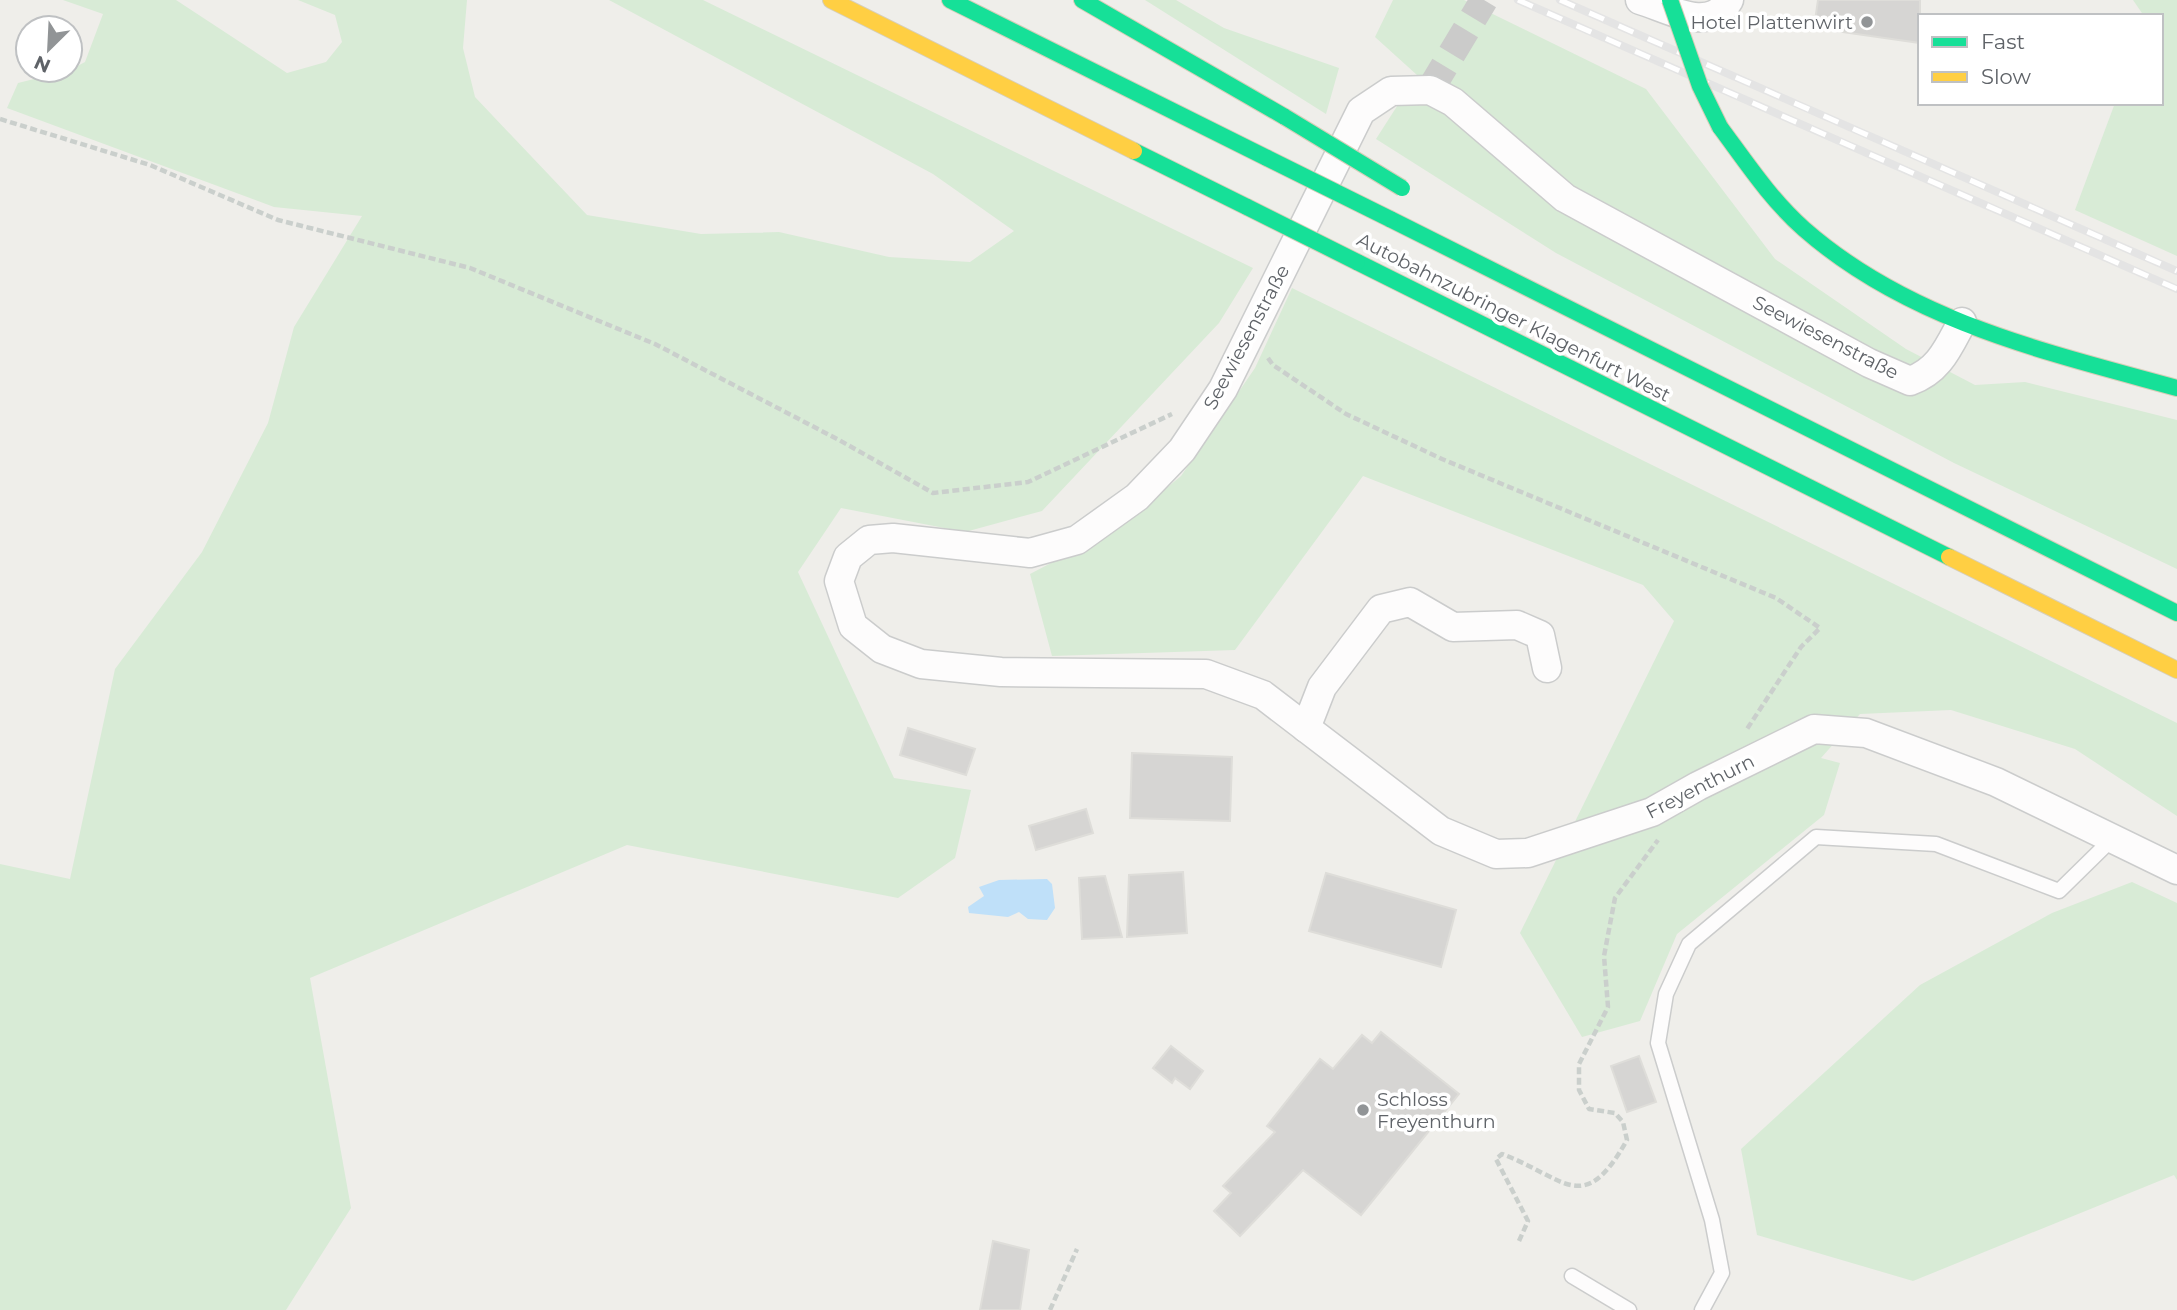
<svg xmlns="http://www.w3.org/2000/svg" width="2177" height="1310" viewBox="0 0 2177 1310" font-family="Montserrat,sans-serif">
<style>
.green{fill:#d8ebd6}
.water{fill:#bfe0f9}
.building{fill:#d6d5d3;stroke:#deddd9;stroke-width:2}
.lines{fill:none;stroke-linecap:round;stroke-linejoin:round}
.street-tunnel{stroke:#cbcbca;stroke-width:28;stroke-dasharray:28 14;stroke-linecap:butt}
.lane-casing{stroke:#cbcccc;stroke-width:17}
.street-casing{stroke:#cbcccc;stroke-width:31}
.fast-casing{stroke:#d7ceb8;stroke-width:18}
.slow-casing{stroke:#d7ceb8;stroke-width:18}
.path{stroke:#cacfcc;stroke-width:4.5;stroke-dasharray:7 3.5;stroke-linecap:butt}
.lane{stroke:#fdfcfc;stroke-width:14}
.street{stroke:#fdfcfc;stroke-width:28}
.fast{stroke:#16e098;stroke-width:16}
.slow{stroke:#ffcf43;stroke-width:16}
.rail-casing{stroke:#e4e4e4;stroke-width:8}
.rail{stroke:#fff;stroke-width:5;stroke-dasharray:16;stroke-linecap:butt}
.fast-bridge-casing{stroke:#d7ceb8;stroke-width:18;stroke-linecap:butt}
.fast-bridge{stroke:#16e098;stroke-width:16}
.poi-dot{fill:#919496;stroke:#fff;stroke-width:2.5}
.labels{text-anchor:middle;stroke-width:7;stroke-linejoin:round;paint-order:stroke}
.poi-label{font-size:19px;fill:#5f6368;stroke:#fff;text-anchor:end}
.street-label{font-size:19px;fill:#5f6368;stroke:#fff}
</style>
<rect width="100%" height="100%" fill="#efeeea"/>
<g class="green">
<polygon points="63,0 176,0 287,73 326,62 342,42 335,15 298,0 467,0 463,48 475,97 587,215 701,234 779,232 889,257 970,262 1014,231 933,174 609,0 703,0 1253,268 1219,323 1042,511 965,532 841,508 798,572 894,778 971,790 955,858 898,898 627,845 310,978 351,1208 286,1310 0,1310 0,864 70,879 115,669 202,552 268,423 294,327 362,216 274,207 7,108 18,83 70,70 85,62 103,14"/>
<polygon points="1145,0 1176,0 1224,28 1339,68 1326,114"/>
<polygon points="1393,0 1464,0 1646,89 1775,259 1906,349 1975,385 2025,382 2177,420 2177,569 1954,463 1556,253 1376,139 1417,75 1375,37"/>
<polygon points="2133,0 2177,0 2177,256 2075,210 2115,103 2161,103 2161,16 2144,16"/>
<polygon points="1292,288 2177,723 2177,816 2075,749 1951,710 1860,714 1821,758 1840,763 1824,815 1677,934 1640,1021 1582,1037 1520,933 1674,621 1643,585 1363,476 1235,650 1052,656 1030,574 1118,528 1181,476 1255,368"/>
<polygon points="2132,882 2177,903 2177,1180 2174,1175 1913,1281 1757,1235 1741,1149 1920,985 2052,913"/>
</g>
<polygon class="water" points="1047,879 1052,884 1055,908 1047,920 1028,919 1019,912 1008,917 969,913 968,907 984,896 979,887 999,880"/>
<g class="building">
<polygon points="1818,0 1920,0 1920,43 1814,28"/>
<polygon points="908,728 975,749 966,775 900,755"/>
<polygon points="1132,753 1232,757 1230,821 1130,818"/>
<polygon points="1086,809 1093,833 1036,850 1029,826"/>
<polygon points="1183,872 1187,933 1127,937 1129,875"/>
<polygon points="1326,873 1456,910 1441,967 1309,931"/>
<polygon points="1105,876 1122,937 1082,939 1079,878"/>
<polygon points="1381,1032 1459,1094 1361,1215 1303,1170 1240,1236 1214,1211 1231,1193 1223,1186 1275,1132 1267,1126 1320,1059 1333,1069 1362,1035 1372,1043"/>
<polygon points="1171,1046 1203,1071 1190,1089 1175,1078 1172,1083 1153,1068"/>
<polygon points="1639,1056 1656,1102 1627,1112 1611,1066"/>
<polygon points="993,1241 1029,1250 1020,1310 980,1310"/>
</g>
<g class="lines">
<polyline class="street-tunnel" points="1430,90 1484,0"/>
<defs>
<g id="lane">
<polyline points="1572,1276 1629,1310"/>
<polyline points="1702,1310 1722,1273 1712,1220 1658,1043 1666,994 1689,944 1816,837 1936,844 2059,891 2111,840"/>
</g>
<g id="street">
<path d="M1640,0C1670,9 1710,34 1729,0"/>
<path d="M1962,322C1948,348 1939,371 1910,381L1869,363L1565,198L1453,102L1430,90L1391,91L1361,111L1223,389L1182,450L1137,497L1077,540L1030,553L893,538L869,540L848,557L839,581L853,626L882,649L921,664L1001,672L1206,674L1263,695L1441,831L1496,854L1528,853L1652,812L1698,786L1814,729L1866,733L1996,782L2177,870"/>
<polyline points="1306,728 1322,687 1381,609 1410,602 1453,627 1517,625 1540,635 1547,668"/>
</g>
<g id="fast">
<polyline points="950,0 1267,158"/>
<polyline points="1082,0 1285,117"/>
<path d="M1720,127C1746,162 1771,200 1804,229C1909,321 2046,352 2177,388"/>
<polyline points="1134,151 1247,207"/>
<polyline points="1390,219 2177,613"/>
<polyline points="1357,262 1949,557"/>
</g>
<g id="slow">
<polyline points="831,0 1134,151"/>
<polyline points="1949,557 2177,670"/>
</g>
</defs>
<use href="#lane" class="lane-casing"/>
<use href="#street" class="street-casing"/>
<use href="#fast" class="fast-casing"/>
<use href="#slow" class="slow-casing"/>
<g class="path">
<polyline points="0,119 150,165 278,220 470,268 655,344 839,440 933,493 1028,482 1172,414"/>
<polyline points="1268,358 1273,365 1346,414 1442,459 1776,598 1820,628 1801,647 1747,729"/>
<path d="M1519,1241L1528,1221L1496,1159L1502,1154C1566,1178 1583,1218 1627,1140L1623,1122L1615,1113L1589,1109L1579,1090V1064L1608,1007L1604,956L1615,898L1658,840"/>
<polyline points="1050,1310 1077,1249"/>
</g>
<use href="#lane" class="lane"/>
<use href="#street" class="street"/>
<use href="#fast" class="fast"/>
<use href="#slow" class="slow"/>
<defs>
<g id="rail">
<polyline points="1518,0 2177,289"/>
<polyline points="1560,0 2177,271"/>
</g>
</defs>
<use href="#rail" class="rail-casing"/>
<use href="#rail" class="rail"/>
<defs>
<g id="fast-bridge">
<polyline points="1670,0 1700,86 1720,127"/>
<polyline points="1285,117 1402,188"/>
<polyline points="1267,158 1390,219"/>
<polyline points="1247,207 1357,262"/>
</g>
</defs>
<use href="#fast-bridge" class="fast-bridge-casing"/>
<use href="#fast-bridge" class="fast-bridge"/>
</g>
<g class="poi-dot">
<circle cx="1867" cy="22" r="7"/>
<circle cx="1363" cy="1110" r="7"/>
</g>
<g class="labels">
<g class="poi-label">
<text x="1853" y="29">Hotel Plattenwirt</text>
<text x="1377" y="1106" text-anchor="start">Schloss<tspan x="1377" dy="22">Freyenthurn</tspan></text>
</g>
<g class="street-label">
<text transform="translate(1514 317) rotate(27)" y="7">Autobahnzubringer Klagenfurt West</text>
<text transform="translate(1246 337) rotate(-62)" y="7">Seewiesenstraße</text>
<text transform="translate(1826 337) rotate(27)" y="7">Seewiesenstraße</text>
<text transform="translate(1700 786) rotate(-27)" y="7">Freyenthurn</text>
</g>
</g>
<rect x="1918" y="14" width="245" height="91" fill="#ffffff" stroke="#bfc1c3" stroke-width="2"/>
<rect x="1932" y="37" width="35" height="10" fill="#16e098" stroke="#bfc1c3" stroke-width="2"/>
<text x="1981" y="49" font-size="21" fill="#5f6368">Fast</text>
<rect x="1932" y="72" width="35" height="10" fill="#ffcf43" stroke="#bfc1c3" stroke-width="2"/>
<text x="1981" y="84" font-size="21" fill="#5f6368">Slow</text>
<g transform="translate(49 49) rotate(204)"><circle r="33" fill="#ffffff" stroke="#bfc1c3" stroke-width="2"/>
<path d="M0-5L12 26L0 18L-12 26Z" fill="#919496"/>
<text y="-10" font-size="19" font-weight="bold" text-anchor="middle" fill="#5f6368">N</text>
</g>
</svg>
